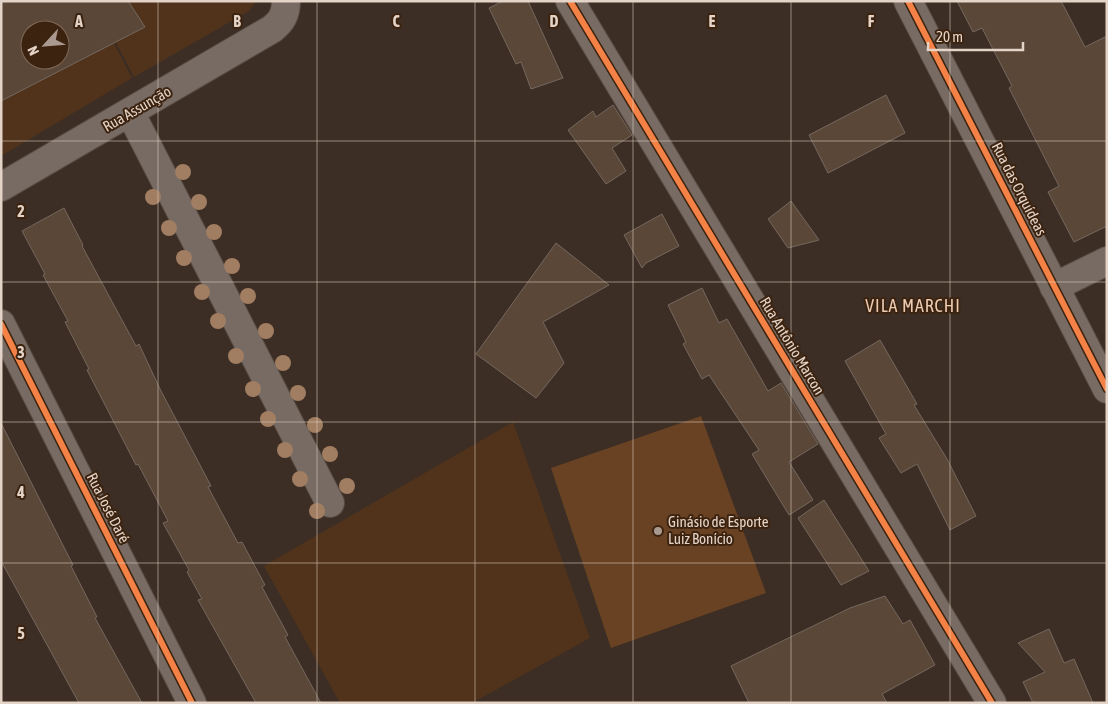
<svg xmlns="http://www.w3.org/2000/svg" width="1108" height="704" viewBox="0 0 1108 704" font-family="'Asap Condensed',sans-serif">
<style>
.built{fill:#51331c;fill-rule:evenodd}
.green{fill:#694223}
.building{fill:#5a4738;stroke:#74685f;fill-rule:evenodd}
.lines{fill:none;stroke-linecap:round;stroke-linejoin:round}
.minor-casing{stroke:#584c43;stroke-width:30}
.minor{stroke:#776b63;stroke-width:28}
.cycleway-casing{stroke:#3c230f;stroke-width:9}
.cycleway{stroke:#f48246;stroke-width:6}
.tree{fill:#a17d62}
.grid{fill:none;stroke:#e4d3c7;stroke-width:1;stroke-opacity:0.55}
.poi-dot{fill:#a9998e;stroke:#3c230f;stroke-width:2}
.labels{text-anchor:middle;stroke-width:4;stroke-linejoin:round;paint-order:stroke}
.street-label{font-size:15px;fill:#e4d3c7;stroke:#3c230f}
.poi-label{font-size:15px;fill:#e4d3c7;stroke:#3c230f;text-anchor:start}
.quarter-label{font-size:18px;letter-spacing:1px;fill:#eccbb3;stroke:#3c230f}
.grid-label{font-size:16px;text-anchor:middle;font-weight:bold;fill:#e4d3c7;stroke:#3c230f;stroke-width:4;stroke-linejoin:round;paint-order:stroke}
</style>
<rect width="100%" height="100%" fill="#3c2e24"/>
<g class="built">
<path d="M1,1H92L132,78L1,156ZM30,30H60V60H30Z"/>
<polygon points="94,1 256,1 249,11 134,77"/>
<polygon points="513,422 590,638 472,703 340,703 264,566"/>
</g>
<polygon class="green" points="701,416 766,593 611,648 551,468"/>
<g class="building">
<path d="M1,1H128L145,27L1,101ZM30,30H60V60H30Z"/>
<polygon points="503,1 528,1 563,78 531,89 521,62 516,64 489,8"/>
<polygon points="957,1 1061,1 1085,47 1107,36 1107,226 1074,242 1048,192 1059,186 1009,88 1012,86 982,28 973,32"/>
<polygon points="886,95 905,133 828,173 809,135"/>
<polygon points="613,105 632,135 612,148 626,171 606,184 568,130 593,111 596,117"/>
<polygon points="791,201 819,240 788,248 768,219"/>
<polygon points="64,208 83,245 82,246 136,346 139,344 160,389 211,486 208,487 238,543 242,542 265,585 262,587 288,635 285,637 321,703 256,703 198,600 202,599 187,572 189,570 163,523 168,521 138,464 136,465 87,370 89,369 65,322 68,321 43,275 45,274 22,231"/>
<polygon points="662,214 679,246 646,263 642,268 624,235"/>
<polygon points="556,243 609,285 543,322 564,363 536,398 476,354"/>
<polygon points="702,288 719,323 727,319 768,391 781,383 818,444 789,462 813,500 789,515 752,454 759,450 709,375 702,379 683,344 686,342 668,305"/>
<polygon points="880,340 917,404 914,405 947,459 976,516 950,530 917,464 901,473 879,438 886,434 845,361"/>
<polygon points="1,423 73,565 71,566 97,617 95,618 142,703 79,703 1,561"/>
<polygon points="824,500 869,571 841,585 798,518"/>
<polygon points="885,596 903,624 910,620 935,665 882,694 887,703 749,703 731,666 850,608"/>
<polygon points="1049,629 1064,663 1074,659 1093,703 1033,703 1023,682 1045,672 1018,643"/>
</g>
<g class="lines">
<defs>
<g id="minor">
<polyline points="570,1 992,703"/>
<polyline points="908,1 1107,389"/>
<polyline points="130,112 330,503"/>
<path d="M1,187L272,29C282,21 286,14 286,1"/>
<polyline points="1054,287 1107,261"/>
<polyline points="1,324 192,703"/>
</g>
</defs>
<use href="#minor" class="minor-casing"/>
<use href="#minor" class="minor"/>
<defs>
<g id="cycleway">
<polyline points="570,1 992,703"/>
<polyline points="908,1 1107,389"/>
<polyline points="1,324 192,703"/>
</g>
</defs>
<use href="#cycleway" class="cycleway-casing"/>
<use href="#cycleway" class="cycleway"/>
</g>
<g class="tree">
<circle cx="183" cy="172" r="8"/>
<circle cx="153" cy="197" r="8"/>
<circle cx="199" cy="202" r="8"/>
<circle cx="169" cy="228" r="8"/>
<circle cx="214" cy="232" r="8"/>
<circle cx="184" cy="258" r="8"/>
<circle cx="232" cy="266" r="8"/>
<circle cx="202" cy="292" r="8"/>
<circle cx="248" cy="296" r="8"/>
<circle cx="218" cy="321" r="8"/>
<circle cx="266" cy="331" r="8"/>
<circle cx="236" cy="356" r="8"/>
<circle cx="283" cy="363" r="8"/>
<circle cx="253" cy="389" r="8"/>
<circle cx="298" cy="393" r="8"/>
<circle cx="268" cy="419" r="8"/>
<circle cx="315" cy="425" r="8"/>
<circle cx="285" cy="450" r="8"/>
<circle cx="330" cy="454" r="8"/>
<circle cx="300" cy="479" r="8"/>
<circle cx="347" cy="486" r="8"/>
<circle cx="317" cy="511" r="8"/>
</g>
<path class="grid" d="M158,1V703M317,1V703M475,1V703M633,1V703M791,1V703M950,1V703M1,141H1107M1,282H1107M1,422H1107M1,563H1107"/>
<circle class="poi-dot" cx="658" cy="531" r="5"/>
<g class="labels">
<g class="street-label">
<text transform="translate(137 109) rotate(-30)" y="5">Rua Assunção</text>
<text transform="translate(1019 189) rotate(63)" y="5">Rua das Orquídeas</text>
<text transform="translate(792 346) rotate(59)" y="5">Rua Antônio Marcon</text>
<text transform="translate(108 508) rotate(63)" y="5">Rua José Daré</text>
</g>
<g class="poi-label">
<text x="668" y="527">Ginásio de Esporte<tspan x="668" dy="17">Luiz Bonício</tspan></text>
</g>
<g class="quarter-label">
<text x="913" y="312">VILA MARCHI</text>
</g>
</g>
<g class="grid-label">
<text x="79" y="27">A</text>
<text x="237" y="27">B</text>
<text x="396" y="27">C</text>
<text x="554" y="27">D</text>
<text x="712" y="27">E</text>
<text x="871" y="27">F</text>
<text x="21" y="217">2</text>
<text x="21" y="358">3</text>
<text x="21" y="498">4</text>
<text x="21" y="639">5</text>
</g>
<rect width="1108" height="704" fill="none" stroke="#e4d3c7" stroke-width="5"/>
<g transform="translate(45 45) rotate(244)"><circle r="24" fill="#3c230f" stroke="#7f6959"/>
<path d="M0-4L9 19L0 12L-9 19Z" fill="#a9998e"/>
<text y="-8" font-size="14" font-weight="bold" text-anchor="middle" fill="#e4d3c7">N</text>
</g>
<path d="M928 42v8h95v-8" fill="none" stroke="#e4d3c7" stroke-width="2.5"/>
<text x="936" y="42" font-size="15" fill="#e4d3c7" stroke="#3c230f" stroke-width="4" paint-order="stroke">20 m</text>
</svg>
